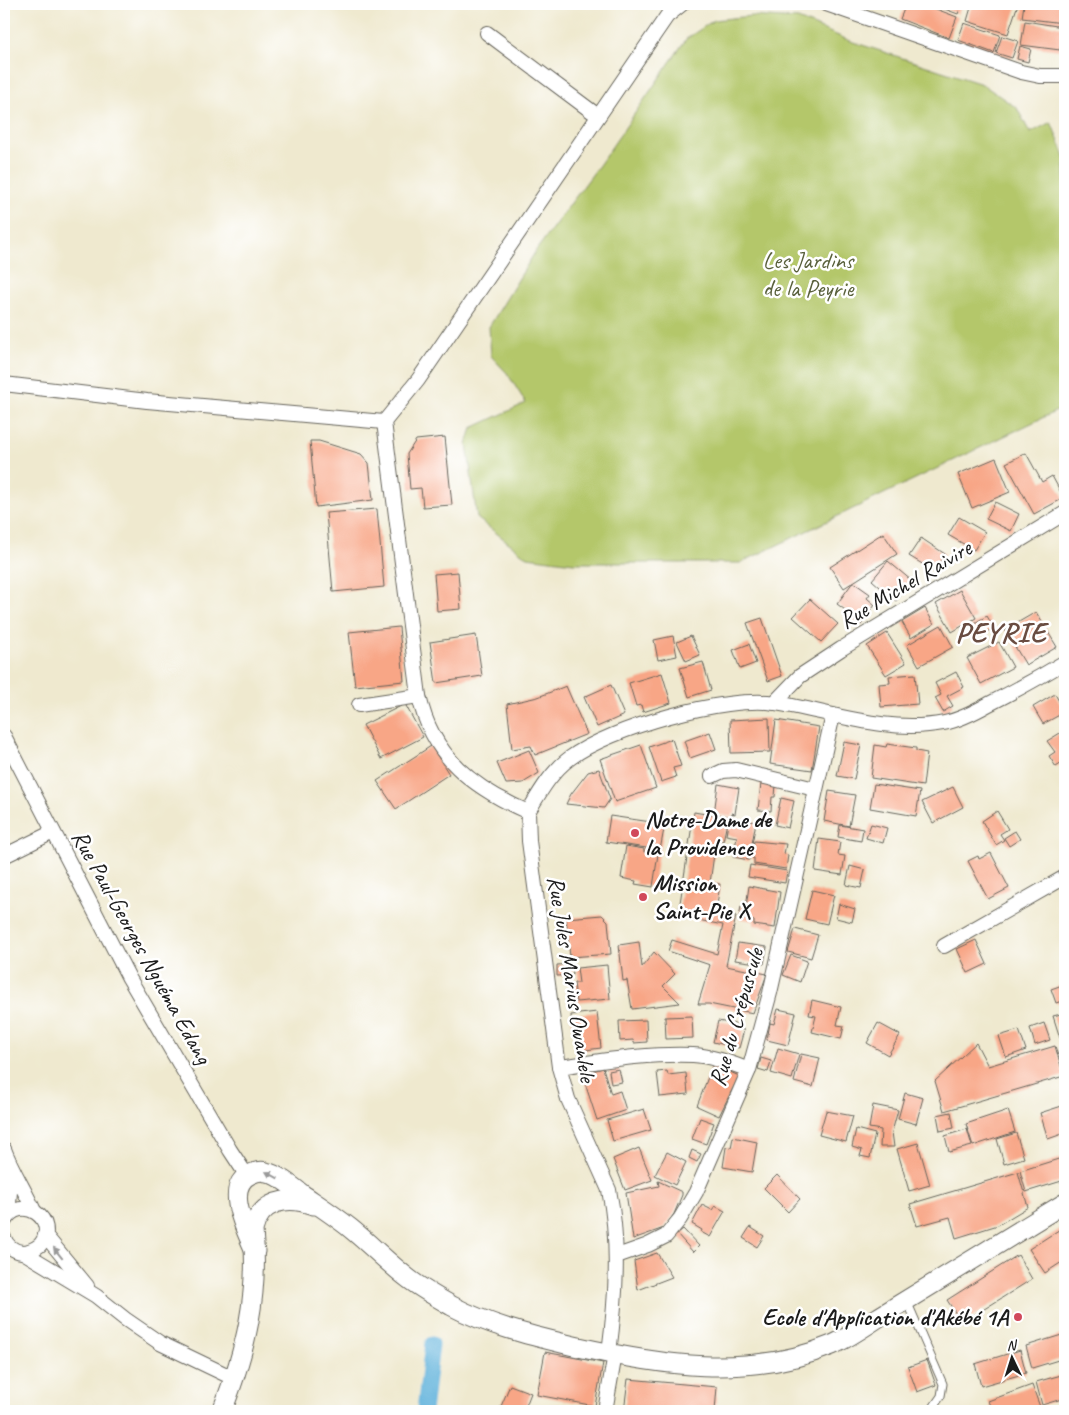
<svg xmlns="http://www.w3.org/2000/svg" width="1069" height="1415" viewBox="0 0 1069 1415" font-family="Caveat,sans-serif">
<style>
.green{fill:#b4c76b;stroke:#687244}
.lines{fill:none;stroke-linecap:round;stroke-linejoin:round}
.canal{stroke:#60b2db;stroke-width:15}
.building{fill:#f8a686}
.lane-casing{stroke:#66645b;stroke-width:9}
.street-casing{stroke:#66645b;stroke-width:16}
.secondary-casing{stroke:#66645b;stroke-width:21}
.lane{stroke:#fff;stroke-width:7}
.street{stroke:#fff;stroke-width:14}
.secondary{stroke:#fff;stroke-width:19}
.oneway{fill:#999}
.poi-dot{fill:#d1495b;stroke:#fff;stroke-width:2}
.labels{text-anchor:middle;stroke-width:5;stroke-linejoin:round;paint-order:stroke}
.park-label{font-size:24px;fill:#59603c;stroke:#fff}
.street-label{font-size:24px;fill:#1c1c1c;stroke:#fff}
.poi-label{font-size:24px;font-weight:bold;fill:#1c1c1c;stroke:#fff;text-anchor:start}
.district-label{font-size:29px;font-weight:bold;letter-spacing:1px;fill:#694c41;stroke:#fff}
</style>
<rect width="100%" height="100%" fill="#fff"/>
<filter id="ink" filterUnits="userSpaceOnUse"><feTurbulence type="fractalNoise" baseFrequency=".02" numOctaves="2"/><feDisplacementMap in="SourceGraphic" scale="10" xChannelSelector="R" yChannelSelector="G"/><feConvolveMatrix kernelMatrix="1 2 1 2 8 2 1 2 1" color-interpolation-filters="sRGB"/></filter>
<filter id="wash" filterUnits="userSpaceOnUse"><feTurbulence type="fractalNoise" baseFrequency=".0096" numOctaves="4" result="noise"/><feDisplacementMap in="SourceGraphic" scale="20" xChannelSelector="R" yChannelSelector="G"/><feGaussianBlur stdDeviation="1.12" result="paint"/><feColorMatrix in="noise" values="0 0 0 0 0 0 0 0 0 0 0 0 0 0 0 0 0 1.4 0 .05"/><feComposite in="paint" operator="in"/></filter>
<g filter="url(#wash)">
<rect width="100%" height="100%" fill="#efe9cf"/>
<polygon class="green" points="751,16 798,19 853,42 982,84 1017,108 1030,133 1051,122 1065,156 1065,407 740,563 574,563 527,557 477,518 467,444 472,428 526,403 507,373 491,356 489,327 537,249 600,164 686,39 714,20"/>
<g class="lines">
<polyline class="canal" points="424,1411 432,1344"/>
</g>
<g id="blocks">
<g class="building">
<polygon points="906,4 923,4 957,17 949,38 900,19"/>
<polygon points="931,4 962,4 958,14"/>
<polygon points="972,4 1018,4 1008,34 967,21"/>
<polygon points="1024,4 1065,4 1063,23 1022,18"/>
<polygon points="1025,21 1063,27 1060,50 1021,45"/>
<polygon points="964,23 1000,35 994,53 958,40"/>
<polygon points="1002,36 1018,41 1012,58 996,53"/>
<polygon points="1020,46 1031,49 1028,62 1017,59"/>
<polygon points="445,437 452,505 423,507 421,488 410,489 407,454 416,440"/>
<polygon points="310,441 319,441 361,454 369,463 373,500 316,507"/>
<polygon points="1026,453 1042,482 1052,476 1064,498 1034,514 1006,463"/>
<polygon points="996,458 1010,492 972,508 958,474"/>
<polygon points="995,502 1019,514 1011,531 986,519"/>
<polygon points="377,509 384,587 333,592 326,513"/>
<polygon points="959,517 985,532 974,550 948,535"/>
<polygon points="883,533 897,554 844,588 830,567"/>
<polygon points="921,538 945,554 934,571 909,556"/>
<polygon points="888,561 912,581 896,601 872,580"/>
<polygon points="458,572 461,609 437,611 434,574"/>
<polygon points="853,582 870,594 867,598 875,605 861,625 850,617 852,615 837,604"/>
<polygon points="960,590 976,618 952,632 936,604"/>
<polygon points="810,599 838,624 821,642 793,617"/>
<polygon points="925,608 934,624 911,638 902,622"/>
<polygon points="1036,612 1057,647 1026,665 1005,630"/>
<polygon points="987,616 994,628 978,637 971,625"/>
<polygon points="762,618 782,676 768,681 747,623"/>
<polygon points="941,625 953,647 919,666 907,645"/>
<polygon points="399,627 404,681 355,686 349,632"/>
<polygon points="887,633 906,663 886,675 867,646"/>
<polygon points="476,635 482,676 436,683 430,642"/>
<polygon points="673,636 677,656 658,660 654,640"/>
<polygon points="691,636 700,655 686,661 677,642"/>
<polygon points="999,642 1013,667 981,684 967,658"/>
<polygon points="749,644 756,663 740,669 733,650"/>
<polygon points="703,662 711,690 689,697 680,668"/>
<polygon points="956,672 964,687 947,696 953,706 943,712 935,698 941,695 935,683"/>
<polygon points="662,673 671,703 643,712 641,705 636,706 629,683"/>
<polygon points="915,674 918,704 881,707 879,684 890,683 889,676"/>
<polygon points="611,685 624,715 597,727 584,697"/>
<polygon points="566,686 587,734 535,755 531,746 512,749 507,704 538,697"/>
<polygon points="1055,694 1065,712 1043,724 1033,707"/>
<polygon points="405,704 423,737 381,759 363,725"/>
<polygon points="769,718 770,752 731,753 730,720"/>
<polygon points="776,720 819,727 812,770 770,764"/>
<polygon points="1065,730 1065,761 1056,767 1049,756 1055,752 1047,741"/>
<polygon points="710,732 716,749 690,758 684,741"/>
<polygon points="672,739 681,766 673,768 676,777 661,782 649,747"/>
<polygon points="844,742 861,745 854,779 837,776"/>
<polygon points="887,744 916,748 916,751 927,753 923,786 871,778 875,745 886,747"/>
<polygon points="641,745 656,788 615,802 600,759"/>
<polygon points="431,746 449,774 396,809 377,781"/>
<polygon points="529,750 539,773 523,783 506,784 497,763"/>
<polygon points="599,769 610,799 604,808 566,804 571,794 588,772"/>
<polygon points="761,783 776,784 775,797 772,797 771,811 758,810"/>
<polygon points="718,784 739,788 735,814 732,813 732,817 714,814"/>
<polygon points="874,784 920,791 916,816 870,808"/>
<polygon points="953,787 963,807 933,823 922,802"/>
<polygon points="829,791 855,795 849,826 824,821"/>
<polygon points="781,798 794,801 788,828 775,825"/>
<polygon points="997,811 1008,829 1000,834 1004,840 996,845 982,821"/>
<polygon points="694,812 728,818 723,841 716,840 710,883 720,884 716,912 736,916 726,966 767,974 753,1013 709,1004 698,1004 710,965 668,951 672,940 717,954 723,925 678,916"/>
<polygon points="610,816 665,824 660,850 606,842"/>
<polygon points="729,818 756,822 749,860 733,857 737,837 726,835"/>
<polygon points="871,824 887,828 883,843 866,838"/>
<polygon points="840,825 863,829 861,841 838,837"/>
<polygon points="1015,831 1020,839 1009,846 1004,838"/>
<polygon points="819,839 840,842 838,855 845,856 842,875 815,871"/>
<polygon points="754,841 786,844 784,854 788,855 786,869 754,864 754,858 752,858"/>
<polygon points="626,846 644,849 644,852 658,854 653,887 635,884 636,881 621,878"/>
<polygon points="991,853 1009,888 988,899 968,861 978,856 979,859"/>
<polygon points="750,865 787,871 785,883 748,877"/>
<polygon points="850,866 865,870 861,888 846,885"/>
<polygon points="749,886 780,892 775,928 754,925 754,921 739,918 741,906 746,907"/>
<polygon points="812,890 834,895 827,924 805,919"/>
<polygon points="839,904 855,909 852,922 836,918"/>
<polygon points="602,915 608,921 611,954 570,957 566,918"/>
<polygon points="795,929 818,935 811,958 788,952"/>
<polygon points="976,940 987,964 968,973 957,949"/>
<polygon points="639,942 642,967 654,952 675,974 663,986 680,1003 632,1009 627,980 623,981 619,945"/>
<polygon points="738,943 767,947 764,964 735,960"/>
<polygon points="791,955 807,961 800,982 783,975"/>
<polygon points="572,964 573,975 557,976 557,965"/>
<polygon points="607,965 610,999 576,1002 574,983 579,983 577,968"/>
<polygon points="1065,984 1065,1000 1056,1003 1051,989"/>
<polygon points="812,1000 841,1007 837,1025 844,1026 841,1039 812,1032 816,1016 809,1015"/>
<polygon points="778,1009 796,1013 788,1045 767,1040 770,1023 774,1024"/>
<polygon points="597,1012 601,1048 578,1051 576,1027 572,1028 571,1015"/>
<polygon points="1065,1013 1065,1037 1060,1038 1053,1016"/>
<polygon points="692,1016 693,1038 666,1039 665,1017"/>
<polygon points="646,1020 647,1042 634,1043 633,1040 620,1041 619,1021"/>
<polygon points="718,1021 740,1025 739,1029 744,1030 739,1048 713,1042"/>
<polygon points="878,1023 900,1035 888,1055 867,1043"/>
<polygon points="1044,1023 1050,1040 1035,1045 1030,1028"/>
<polygon points="1019,1030 1026,1050 1006,1057 999,1036"/>
<polygon points="976,1043 988,1066 1055,1046 1064,1076 944,1111 935,1081"/>
<polygon points="778,1048 799,1054 792,1079 771,1073"/>
<polygon points="801,1054 820,1058 813,1087 794,1082"/>
<polygon points="761,1058 771,1061 768,1072 758,1069"/>
<polygon points="713,1064 739,1076 719,1116 697,1106"/>
<polygon points="603,1068 611,1094 620,1091 626,1110 597,1120 582,1074"/>
<polygon points="619,1069 622,1082 611,1084 609,1071"/>
<polygon points="667,1071 668,1075 686,1073 688,1094 660,1097 657,1072"/>
<polygon points="905,1093 923,1098 916,1124 898,1119"/>
<polygon points="873,1105 898,1110 892,1132 894,1147 880,1147 881,1130 869,1128"/>
<polygon points="1065,1105 1065,1133 1048,1139 1040,1113"/>
<polygon points="644,1109 651,1130 613,1141 607,1120"/>
<polygon points="1008,1110 1015,1132 973,1146 966,1124"/>
<polygon points="826,1111 853,1116 846,1142 819,1135"/>
<polygon points="951,1112 954,1128 940,1131 937,1115"/>
<polygon points="700,1118 714,1123 706,1144 692,1139"/>
<polygon points="856,1129 875,1134 870,1158 860,1156 862,1150 852,1147"/>
<polygon points="967,1129 972,1146 949,1152 945,1136"/>
<polygon points="1016,1133 1024,1158 1004,1164 997,1139"/>
<polygon points="733,1137 757,1142 752,1172 723,1167 726,1147 731,1148"/>
<polygon points="918,1143 930,1185 909,1191 897,1149"/>
<polygon points="639,1148 652,1180 625,1190 613,1159"/>
<polygon points="692,1150 701,1154 697,1162 689,1158"/>
<polygon points="667,1152 686,1162 675,1185 655,1175"/>
<polygon points="1065,1157 1065,1180 1026,1192 1020,1171"/>
<polygon points="1018,1172 1028,1207 998,1225 956,1238 950,1217 917,1226 910,1204"/>
<polygon points="777,1175 800,1199 788,1212 764,1188"/>
<polygon points="658,1181 682,1192 682,1195 674,1214 664,1228 633,1239 626,1193 659,1186"/>
<polygon points="702,1205 712,1210 715,1206 725,1211 710,1237 701,1232 702,1230 692,1224"/>
<polygon points="1065,1226 1065,1260 1045,1273 1029,1249"/>
<polygon points="750,1227 764,1236 757,1247 743,1238"/>
<polygon points="683,1229 699,1246 693,1252 677,1234"/>
<polygon points="657,1253 672,1277 638,1290 634,1261"/>
<polygon points="1018,1255 1032,1279 962,1323 947,1300"/>
<polygon points="1065,1334 1065,1358 1032,1368 1026,1346"/>
<polygon points="1020,1350 1026,1373 981,1386 975,1364"/>
<polygon points="545,1352 603,1363 595,1406 537,1395"/>
<polygon points="927,1360 936,1385 917,1392 908,1367"/>
<polygon points="1065,1374 1065,1398 1042,1405 1036,1382"/>
<polygon points="628,1379 717,1387 715,1411 624,1411"/>
<polygon points="510,1385 531,1393 524,1411 499,1411"/>
<polygon points="1032,1385 1040,1407 1029,1411 992,1411 988,1401"/>
</g>
</g>
</g>
<g filter="url(#ink)">
<use href="#blocks" fill-opacity="0" stroke="#66645b" stroke-width="1"/>
<g class="lines">
<defs>
<polyline id="lane" points="907,1301 943,1384 941,1396 934,1406"/>
<g id="street">
<polyline points="826,4 1021,72 1040,76 1065,76"/>
<polyline points="487,33 598,116"/>
<polyline points="4,384 147,401 384,422"/>
<polyline points="774,703 800,676 841,649 1065,513"/>
<polyline points="359,705 419,696"/>
<polyline points="4,736 129,978 230,1150 247,1176"/>
<polyline points="712,776 723,771 736,770 815,789"/>
<path d="M528,812C473,788 432,757 419,696L384,422L418,380L667,16L682,4"/>
<path d="M528,812C540,792 551,772 570,758C610,728 725,695 776,703C831,712 887,734 944,723C960,720 975,712 989,704C1015,691 1040,677 1065,662"/>
<path d="M528,812L529,841L559,1067L568,1099L609,1190C620,1244 616,1299 609,1353"/>
<polyline points="4,856 53,832"/>
<polyline points="944,946 1065,877"/>
<path d="M559,1067C602,1061 649,1053 693,1055C712,1056 731,1063 749,1070"/>
<path d="M4,1149C12,1171 25,1190 34,1211"/>
<polyline points="8,1215 12,1169"/>
<path d="M4,1222C21,1191 61,1221 40,1245C35,1249 29,1252 22,1252C14,1251 7,1246 4,1238"/>
<polyline points="45,1235 87,1286"/>
<polyline points="23,1252 96,1296 125,1319 160,1343 235,1379"/>
<polyline points="617,1256 648,1245 666,1236 680,1219 696,1192 749,1070 770,993 833,715"/>
<polyline points="605,1411 615,1354"/>
</g>
<g id="secondary">
<path d="M255,1251C247,1232 222,1186 251,1174C255,1172 260,1170 266,1172C277,1174 293,1187 302,1194C318,1205 335,1216 350,1228C370,1244 388,1263 409,1279C422,1289 438,1298 452,1306C490,1326 533,1336 574,1346C659,1365 748,1380 832,1345C848,1338 864,1327 879,1317L1065,1203"/>
<path d="M222,1411C246,1350 259,1296 253,1230C260,1201 287,1195 313,1205"/>
</g>
</defs>
<use href="#lane" class="lane-casing"/>
<use href="#street" class="street-casing"/>
<use href="#secondary" class="secondary-casing"/>
<use href="#lane" class="lane"/>
<use href="#street" class="street"/>
<use href="#secondary" class="secondary"/>
</g>
<defs><path id="oneway-solid" d="M-6-.8H1V-3.2L6.5 0L1 3.2V.8H-6Z" transform="scale(1.25)"/></defs>
<g class="oneway">
<use href="#oneway-solid" transform="translate(272 1175) rotate(-152)"/>
<use href="#oneway-solid" transform="translate(58 1253) rotate(-128)"/>
</g>
</g>
<g class="poi-dot">
<circle cx="635" cy="833" r="5"/>
<circle cx="643" cy="897" r="5"/>
<circle cx="1018" cy="1317" r="5"/>
</g>
<g class="labels">
<g class="park-label">
<text x="808" y="268">Les Jardins<tspan x="808" dy="28">de la Peyrie</tspan></text>
</g>
<g class="street-label">
<text transform="translate(905 584) rotate(-31)" y="8">Rue Michel Raivire</text>
<text transform="translate(142 947) rotate(61)" y="8">Rue Paul-Georges Nguéma Edang</text>
<text transform="translate(572 979) rotate(81)" y="8">Rue Jules Marius Owanlele</text>
<text transform="translate(736 1017) rotate(-74)" y="8">Rue du Crépuscule</text>
</g>
<g class="poi-label">
<text x="645" y="827">Notre-Dame de<tspan x="645" dy="28">la Providence</tspan></text>
<text x="653" y="891">Mission<tspan x="653" dy="28">Saint-Pie X</tspan></text>
<text x="1008" y="1325" text-anchor="end">Ecole d'Application d'Akébé 1A</text>
</g>
<g class="district-label">
<text x="1001" y="642">PEYRIE</text>
</g>
</g>
<rect width="1069" height="1415" fill="none" stroke="#fff" stroke-width="20"/>
<g transform="translate(1012 1358) rotate(356)" stroke="#ffffff" stroke-width="4" paint-order="stroke">
<path d="M0-4L9 19L0 12L-9 19Z" fill="#1c1c1c"/>
<text y="-8" font-size="14" font-weight="bold" text-anchor="middle" fill="#1c1c1c">N</text>
</g>
</svg>
